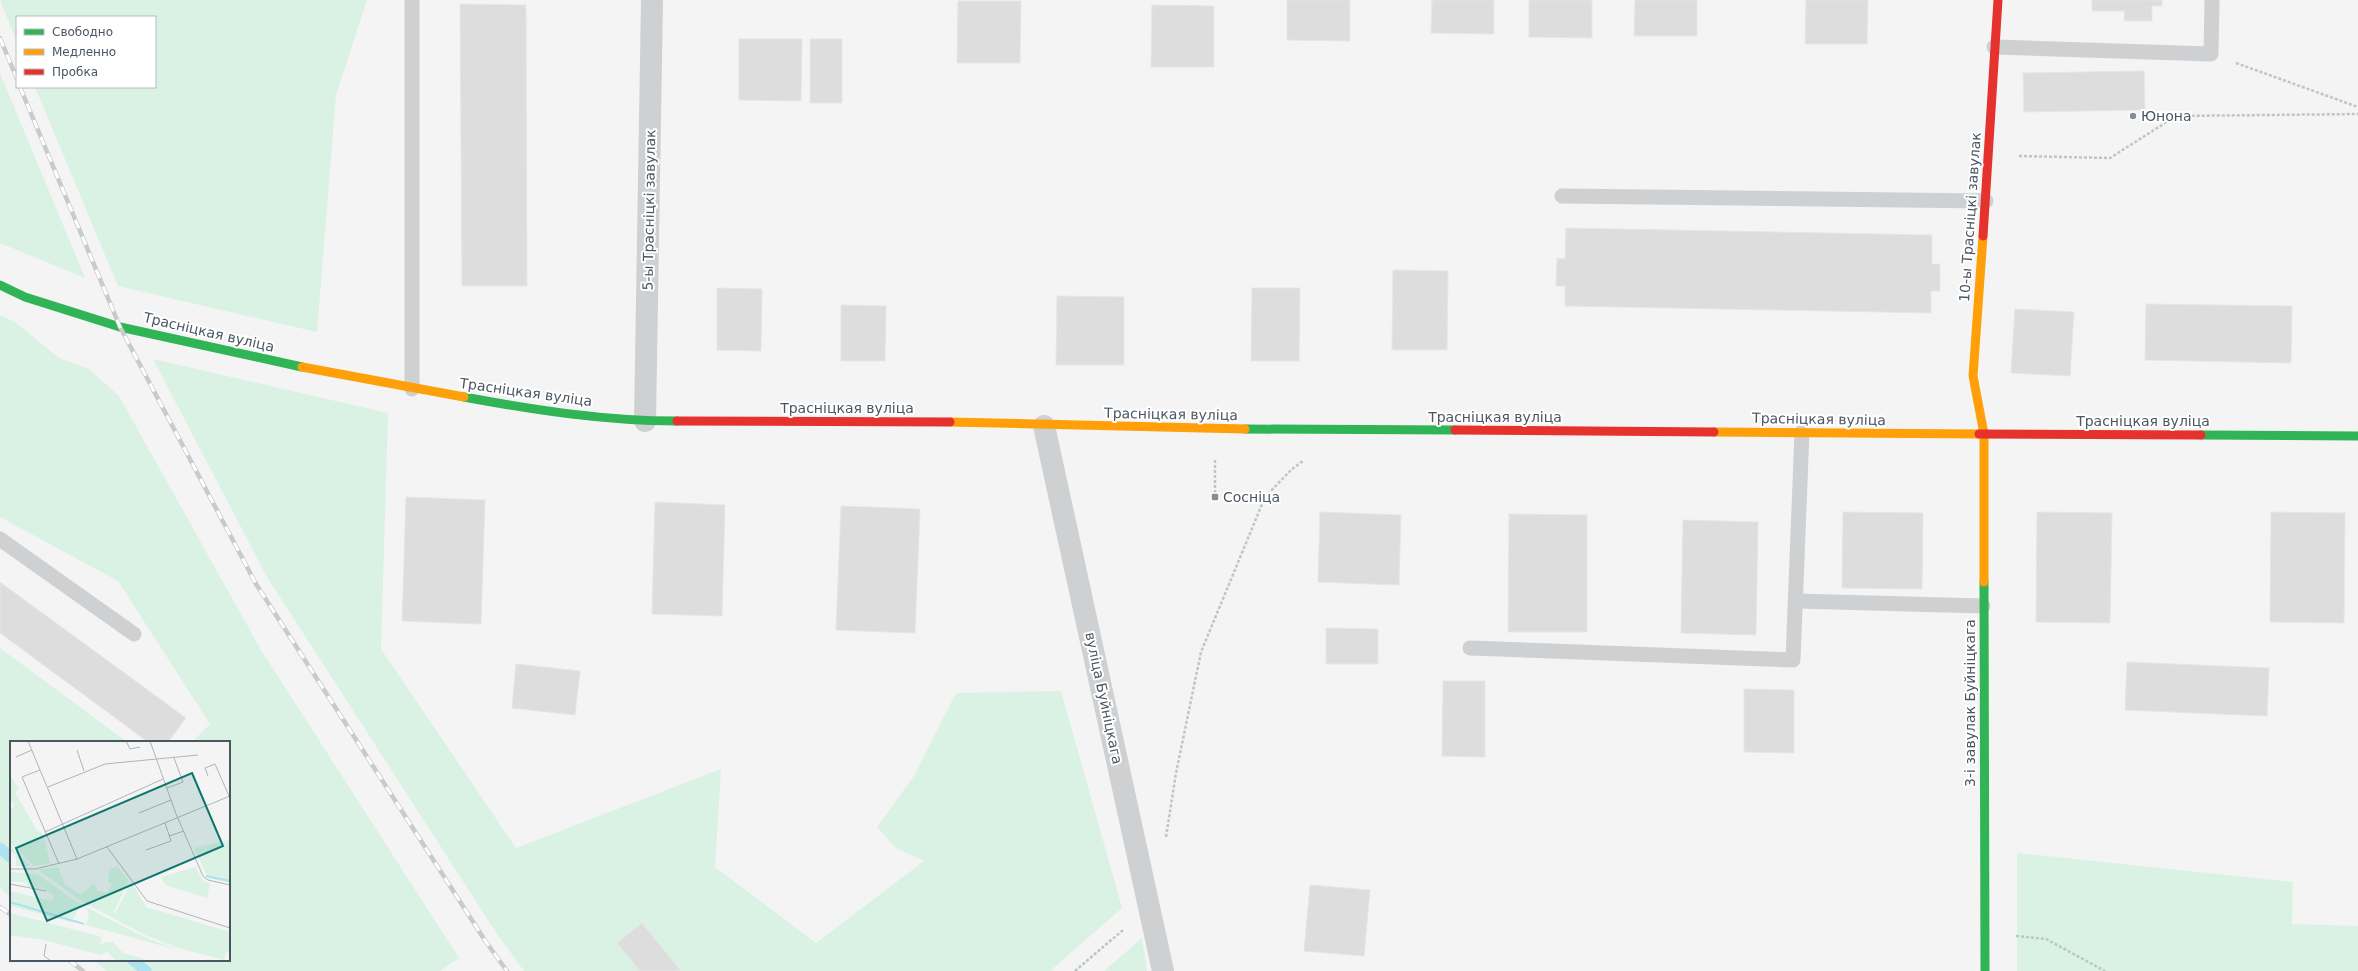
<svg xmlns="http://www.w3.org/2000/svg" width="2358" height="971" viewBox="0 0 2358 971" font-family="'DejaVu Sans',sans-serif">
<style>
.green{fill:#d9f2e3}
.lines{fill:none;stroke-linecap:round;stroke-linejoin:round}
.stream{stroke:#aee2f0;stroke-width:11}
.building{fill:#ddddde;stroke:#e5e6e7}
.path{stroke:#bcc7c4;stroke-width:2.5;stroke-dasharray:3 2;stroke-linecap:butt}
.lane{stroke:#ced0d2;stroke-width:15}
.street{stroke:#ced0d2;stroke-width:22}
.fast{stroke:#30b455;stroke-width:9}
.slow{stroke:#ff9f0a;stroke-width:9}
.jam{stroke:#e5322d;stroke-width:9}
.rail-casing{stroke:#c9cacc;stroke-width:4.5}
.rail{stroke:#fff;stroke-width:3;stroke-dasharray:9;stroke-linecap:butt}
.poi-dot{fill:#868d94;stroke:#fff;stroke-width:1.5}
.labels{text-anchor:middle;stroke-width:4;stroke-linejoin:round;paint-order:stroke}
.poi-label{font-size:14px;fill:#4a5661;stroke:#fff;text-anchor:start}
.street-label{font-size:14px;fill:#4a5661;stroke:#fff}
.inset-river{fill:none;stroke:#aee2f0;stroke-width:2}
.inset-road{fill:none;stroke:#b0b5b9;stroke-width:1}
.view{fill:#0f766e;fill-opacity:0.15;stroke:#0f766e;stroke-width:2}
.inset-edge{fill:none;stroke:#4a5661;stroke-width:2}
</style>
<rect width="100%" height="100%" fill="#f4f4f4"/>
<g class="green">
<polygon points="0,0 367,0 336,95 317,332 118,286 35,87 155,87 155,17 17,17 17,43"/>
<polygon points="0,73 85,278 0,243"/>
<polygon points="0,315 15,322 59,358 89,369 119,396 261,650 459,958 440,971 107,971 93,960 229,960 229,742 192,742 210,724 118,581 0,517"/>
<polygon points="153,359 388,413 381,649 516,848 721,769 715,867 816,943 924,861 896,848 877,827 914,776 956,693 1061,691 1122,908 1050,971 681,971 642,923 617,943 640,971 524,971 497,934 267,577"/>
<polygon points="0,648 127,742 11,742 11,897 0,888"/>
<polygon points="2017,853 2293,882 2292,924 2358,926 2358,971 2017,971"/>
<polygon points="1142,938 1147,971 1104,971"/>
</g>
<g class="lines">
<g class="stream">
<polyline points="0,848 11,858"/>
<polyline points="133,960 146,971"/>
</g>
</g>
<g class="building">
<polygon points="1287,0 1350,0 1350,41 1287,40"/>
<polygon points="1432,0 1494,0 1494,34 1431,33"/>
<polygon points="1529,0 1592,0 1592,38 1529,37"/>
<polygon points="1635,0 1697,0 1697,36 1634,36"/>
<polygon points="1806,0 1868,0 1867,44 1805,44"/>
<polygon points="2092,0 2162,0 2162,6 2152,6 2152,21 2124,21 2125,11 2092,11"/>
<polygon points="958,1 1021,1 1020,63 957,63"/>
<polygon points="460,4 526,5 527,286 462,286"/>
<polygon points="1152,5 1214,6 1214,67 1151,67"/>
<polygon points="739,39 802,39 801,101 739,100"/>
<rect x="810" y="39" width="32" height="64"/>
<polygon points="2144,71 2145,110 2024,112 2023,73"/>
<polygon points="1566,228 1932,235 1932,264 1940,264 1940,291 1931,291 1931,313 1565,306 1565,286 1556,286 1557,258 1565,259"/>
<polygon points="1393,270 1448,271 1447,350 1392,350"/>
<polygon points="717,288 762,289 761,351 717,350"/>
<polygon points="1252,288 1300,288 1299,361 1251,361"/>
<polygon points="1057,296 1124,297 1124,365 1056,365"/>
<polygon points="2146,304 2292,306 2291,363 2145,360"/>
<polygon points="841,305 886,306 885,361 841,361"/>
<polygon points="2015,309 2074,312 2070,376 2011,373"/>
<polygon points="406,497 485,500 481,624 402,621"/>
<polygon points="655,502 725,505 722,616 652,614"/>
<polygon points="841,506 920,509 915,633 836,630"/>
<polygon points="1320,512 1401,515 1399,585 1318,582"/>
<polygon points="1843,512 1923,513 1922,589 1842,588"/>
<polygon points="2037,512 2112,513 2110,623 2036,622"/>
<polygon points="2271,512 2345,513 2344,623 2270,622"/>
<polygon points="1509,514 1587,515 1587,632 1508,632"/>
<polygon points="1683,520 1758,522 1756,635 1681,633"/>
<polygon points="0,582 186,718 168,742 148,742 0,633"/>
<polygon points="1326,628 1378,629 1378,664 1326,664"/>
<polygon points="2127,662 2269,668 2267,716 2125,710"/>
<polygon points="516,664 580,671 575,715 512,708"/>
<polygon points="1443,681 1485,681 1485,757 1442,756"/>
<polygon points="1744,689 1794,690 1794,753 1744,752"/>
<polygon points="1310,885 1370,890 1364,956 1304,951"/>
<polygon points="642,923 681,971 640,971 617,943"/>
</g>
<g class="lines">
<g class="path">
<polyline points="2236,63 2358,107"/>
<polyline points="2019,156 2110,158 2176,116 2358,114"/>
<polyline points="1215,460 1215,497"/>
<polyline points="1242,498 1265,497"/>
<polyline points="1166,837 1176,773 1201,652 1265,497 1292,469 1303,461"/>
<polyline points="2016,936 2046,939 2105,971"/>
<polyline points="1075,971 1123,930"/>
</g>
<g class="lane">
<polyline points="1994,47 2211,54 2212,0"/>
<polyline points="1562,196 1986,201"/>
<polyline points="412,389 412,0"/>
<polyline points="0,539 134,634"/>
<polyline points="1796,601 1983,606"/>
<polyline points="1470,648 1793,660 1802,432"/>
</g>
<g class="street">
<polyline points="645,421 652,0"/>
<polyline points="1044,426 1163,971"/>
</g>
<g class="fast">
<polyline points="0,285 25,297 120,327 302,367"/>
<path d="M464,397C534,410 605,421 677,421"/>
<polyline points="1245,429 1455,430"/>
<polyline points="2201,435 2358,436"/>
<polyline points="1984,582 1985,971"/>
</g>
<g class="slow">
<polyline points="1983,236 1973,376 1984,434 1984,582"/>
<polyline points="302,367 464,397"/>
<polyline points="950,422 1245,429"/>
<polyline points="1714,432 1979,434"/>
</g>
<g class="jam">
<polyline points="1983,236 1998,0"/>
<polyline points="677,421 950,422"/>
<polyline points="1455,430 1714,432"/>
<polyline points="1979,434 2201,435"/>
</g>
<defs>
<g id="rail">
<polyline points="0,38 17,79"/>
<polyline points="20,87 120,327 256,584 486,942 507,971"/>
<polyline points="0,907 11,915"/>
<polyline points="69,960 83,971"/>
</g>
</defs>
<use href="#rail" class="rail-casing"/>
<use href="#rail" class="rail"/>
</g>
<g class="poi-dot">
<circle cx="2133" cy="116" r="4"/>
<rect x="1211" y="493" width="8" height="8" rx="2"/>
</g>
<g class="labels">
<g class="poi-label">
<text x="2141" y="121">Юнона</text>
<text x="1223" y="502">Сосніца</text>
</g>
<g class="street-label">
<text transform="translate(649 210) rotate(-89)" y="5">5-ы Трасніцкі завулак</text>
<text transform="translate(1970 217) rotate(-86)" y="5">10-ы Трасніцкі завулак</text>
<text transform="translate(209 332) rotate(13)" y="5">Трасніцкая вуліца</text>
<text transform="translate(526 392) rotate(8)" y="5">Трасніцкая вуліца</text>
<text x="847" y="413">Трасніцкая вуліца</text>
<text transform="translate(1171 414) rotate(1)" y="5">Трасніцкая вуліца</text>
<text x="1495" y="422">Трасніцкая вуліца</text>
<text transform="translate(1819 419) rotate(1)" y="5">Трасніцкая вуліца</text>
<text x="2143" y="426">Трасніцкая вуліца</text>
<text transform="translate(1104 698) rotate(78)" y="5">вуліца Буйніцкага</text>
<text transform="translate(1970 703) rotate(-90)" y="5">3-і завулак Буйніцкага</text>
</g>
</g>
<g transform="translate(10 741)">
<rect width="220" height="220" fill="#f4f4f4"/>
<path d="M0,34L9,48L5,51L26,88L33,93L40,122L24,125L0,102V69L5,65L0,57ZM220,99V142L198,137L184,107ZM0,105L21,125H6V114L0,110ZM107,125L119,140L104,170L105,173L121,141L136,166L220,191V212L216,211L214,219L169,207L135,194L73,161L28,129L48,126L55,144L71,154L84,142L87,149L97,152L102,143L98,141L99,129ZM185,126L193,140L200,143L197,157L155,144L151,136ZM0,131L27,133L71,164L61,181L0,165V150L42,160L44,155L33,147L20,146L14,141H0ZM76,166L134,196L168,209L76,184L79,173ZM0,172L92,196L90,204L96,201H103L113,212L141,220H107L97,211L91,214L34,199L0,194Z" fill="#d9f2e3"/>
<path class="inset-river" d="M196,135L220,140M0,161L74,183"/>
<path class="inset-road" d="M18,0L67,118M116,0L120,8L130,6M140,0L166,73L193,135L198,139L220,144M67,9L74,30M6,16L22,9M30,29L12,36L49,123M198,35L195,27L205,23L219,55M38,46L95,23L188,14M157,47L173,41L164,17M129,72L161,59M35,91L153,38M159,95L174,90M97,106L137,160L220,187M136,109L161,100L155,82M0,128H25L67,118L220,55M0,143L36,150M36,203L34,215L41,220"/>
<path class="view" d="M182,32L213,105L37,180L6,107Z"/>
<rect width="220" height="220" class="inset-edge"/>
</g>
<rect x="16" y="16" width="140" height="72" fill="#ffffff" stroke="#b7bbc0"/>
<rect x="24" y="29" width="20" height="6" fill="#30b455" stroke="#b7bbc0"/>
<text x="52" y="36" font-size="12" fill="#4a5661">Свободно</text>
<rect x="24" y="49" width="20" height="6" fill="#ff9f0a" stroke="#b7bbc0"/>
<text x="52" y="56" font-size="12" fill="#4a5661">Медленно</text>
<rect x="24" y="69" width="20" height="6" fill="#e5322d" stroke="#b7bbc0"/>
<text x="52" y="76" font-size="12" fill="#4a5661">Пробка</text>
</svg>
